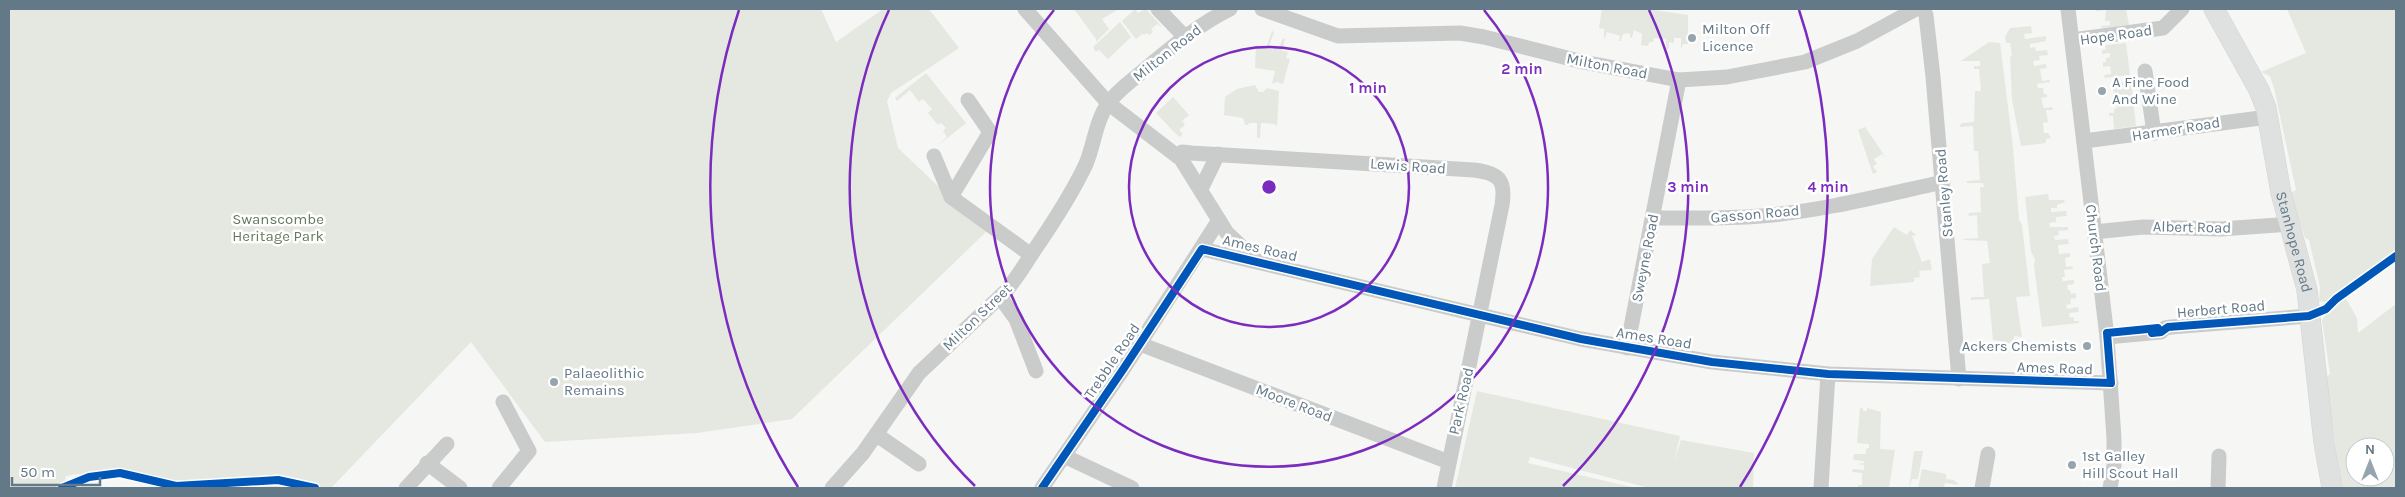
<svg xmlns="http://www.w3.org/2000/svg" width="2405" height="497" viewBox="0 0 2405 497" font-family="Karla,sans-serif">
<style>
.green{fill:#e5e8e1;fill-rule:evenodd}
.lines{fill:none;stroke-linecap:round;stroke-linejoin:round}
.major-casing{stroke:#d3d4d5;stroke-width:21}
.minor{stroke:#cacccc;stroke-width:15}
.major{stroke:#dfe0e0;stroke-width:20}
.cycleway-casing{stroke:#fff;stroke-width:11}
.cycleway{stroke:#0057b8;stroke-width:8}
.ring{fill:none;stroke:#7b2cbf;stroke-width:2.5}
.poi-dot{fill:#96a5ad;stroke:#fff;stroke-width:2}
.labels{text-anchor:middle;stroke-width:5;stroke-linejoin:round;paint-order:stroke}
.poi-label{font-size:15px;fill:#637987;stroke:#fff;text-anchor:start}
.street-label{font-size:15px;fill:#637987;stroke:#fff}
.park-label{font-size:15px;fill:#66795f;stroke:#fff}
.centre{fill:#7b2cbf;stroke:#fff;stroke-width:2.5}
.ring-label{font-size:15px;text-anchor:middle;font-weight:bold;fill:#7b2cbf;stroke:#fff;stroke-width:5;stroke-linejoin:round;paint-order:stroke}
</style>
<rect width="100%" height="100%" fill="#f6f6f4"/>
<g class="green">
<polygon points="9,9 821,9 836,42 883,9 929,9 959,48 891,93 887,101 898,148 986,232 792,419 697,433 545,442 471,342 331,488 181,488 126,472 106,471 70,475 65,477 66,482 53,488 9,488"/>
<polygon points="1074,9 1119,9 1102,19 1109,29 1096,42 1096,39"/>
<polygon points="1135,9 1138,13 1146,9 1162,27 1157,24 1151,29 1153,32 1149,35 1147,33 1144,35 1142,34 1136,39 1122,21"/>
<polygon points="1602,9 1647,9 1688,15 1688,44 1683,44 1681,50 1681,38 1674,38 1674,43 1669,42 1669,49 1666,49 1666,39 1654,38 1653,42 1649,42 1648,46 1641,45 1642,34 1634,30 1632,38 1630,37 1630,33 1623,34 1621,41 1619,41 1620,36 1607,32 1605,38 1604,38 1604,29 1599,28"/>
<polygon points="2096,9 2126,9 2129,25 2101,28 2101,26 2110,25 2110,21 2105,21 2106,10 2096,11"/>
<path d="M2287,9H2396V255L2328,303L2319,301L2320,287L2309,240L2305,238C2300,221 2294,209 2290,193L2296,190L2274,88L2270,76L2261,72L2306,53Z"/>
<polygon points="1120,22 1131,37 1108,59 1099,50 1096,52 1093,47"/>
<polygon points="2031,26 2032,33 2024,34 2025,39 2046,36 2046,41 2030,44 2030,48 2035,47 2036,51 2047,50 2048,55 2039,56 2040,60 2033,61 2034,66 2046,64 2047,68 2040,69 2042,81 2050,80 2050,82 2037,84 2038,88 2043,88 2044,94 2047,94 2047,97 2041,98 2044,108 2052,107 2053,110 2046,110 2048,122 2043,123 2044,133 2048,133 2051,138 2046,139 2046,143 2021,146 2012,100 2010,57 2012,55 2010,43 2006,43 2005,37 2010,28"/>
<polygon points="1272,31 1274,32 1268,48 1273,50 1275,47 1279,48 1283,38 1285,39 1282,51 1288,52 1286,58 1290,59 1283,84 1277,82 1272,84 1275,71 1255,68 1256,45 1266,48"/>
<polygon points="1989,42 2000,43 2013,147 2019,220 2022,225 2030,296 2016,297 2022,337 2014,336 2013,344 1993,340 1989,299 1971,300 1971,297 1984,297 1982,264 1990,263 1987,241 1963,240 1963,239 1978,238 1977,215 1969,216 1968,213 1981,212 1980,187 1984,187 1983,183 1967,183 1967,181 1980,180 1978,151 1974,151 1973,126 1959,127 1962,123 1974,122 1975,91 1981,91 1979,69 1974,69 1974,66 1980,66 1980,61 1961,61"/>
<polygon points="2126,43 2130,75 2105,78 2104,75 2111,74 2110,66 2103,67 2103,62 2106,62 2106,58 2110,57 2110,53 2102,54 2102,50 2106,49 2105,45"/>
<polygon points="926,73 966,123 935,148 947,137 943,131 946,128 941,123 938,125 928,113 932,109 923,99 919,102 910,90 897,101 895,98"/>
<polygon points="2131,81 2136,126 2114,129 2113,116 2109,116 2109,113 2114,113 2114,109 2117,108 2116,104 2112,105 2114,100 2117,99 2116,96 2114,96 2112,83"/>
<polygon points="1255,85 1259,92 1263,92 1267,88 1279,91 1277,127 1275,124 1261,123 1260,138 1257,138 1257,123 1249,123 1248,125 1245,125 1243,118 1224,115 1225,97 1237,89"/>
<polygon points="1173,97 1189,115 1182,121 1185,125 1179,130 1183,134 1179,137 1156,113"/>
<polygon points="1865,127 1886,158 1882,154 1874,159 1877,164 1873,166 1877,172 1873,174 1858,130"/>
<polygon points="2048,194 2049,200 2064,200 2065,202 2057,205 2057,208 2051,208 2051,212 2066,211 2067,216 2056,217 2056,222 2049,223 2050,227 2068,227 2068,230 2058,231 2059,235 2054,236 2055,240 2068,239 2069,244 2058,245 2059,254 2070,253 2070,257 2065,258 2066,267 2072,266 2073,269 2064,270 2065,277 2062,277 2063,281 2074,280 2074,284 2067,285 2068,290 2070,290 2071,294 2076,293 2076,298 2070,299 2071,304 2066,305 2067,309 2078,307 2079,312 2069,313 2070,318 2074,317 2074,321 2079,321 2079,323 2042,327 2034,266 2035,259 2031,252 2025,197"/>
<polygon points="1894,227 1907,235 1910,230 1916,235 1912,236 1922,262 1930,259 1932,270 1919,271 1920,277 1914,278 1914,282 1870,286 1872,259"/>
<path d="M2345,297L2357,318L2358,333L2396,304V488H2341L2326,377L2330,374L2322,320L2332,306ZM2355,447H2385V477H2355Z"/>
<polygon points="1477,391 1680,436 1674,461 1681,440 1754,453 1753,488 1649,488 1530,457 1528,463 1636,488 1455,488"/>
<polygon points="1860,408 1863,408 1863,411 1867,411 1867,408 1881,412 1880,449 1895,450 1889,488 1858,487 1858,485 1862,485 1862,473 1852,472 1853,469 1864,470 1864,465 1857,464 1864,463 1864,461 1853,460 1854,454 1866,454 1866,449 1869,448 1869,444 1857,443"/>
<polygon points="1914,451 1923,451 1918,479 1912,479 1909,488"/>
<polygon points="1922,469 1946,474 1946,479 1954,480 1959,485 1945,483 1944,487 1953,488 1918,488"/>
</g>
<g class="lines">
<defs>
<g id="major">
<path id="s1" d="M2214,9L2259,90L2266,108L2281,193L2307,290L2324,443L2332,488"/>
</g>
</defs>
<use href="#major" class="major-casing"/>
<g class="minor">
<polyline points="1025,9 1108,103 1181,159 1227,233 1256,260"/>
<polyline points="1158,9 1185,37"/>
<polyline points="1262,9 1338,36 1460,33 1484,37 1583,62 1679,80 1727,77 1805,62 1857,41 1916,9"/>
<polyline points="1923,9 1926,15 1933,77 1959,379"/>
<polyline points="2068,9 2107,337 2114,438 2114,466 2110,488"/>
<polyline points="2072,40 2163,28 2182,9"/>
<polyline points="2145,71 2154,133"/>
<polyline points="2084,141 2268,117"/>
<polyline points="934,156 951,197 1031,255"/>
<path d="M1178,156L1182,152L1191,153L1474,170C1499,173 1506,180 1502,205L1444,488"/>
<polyline points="1201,189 1218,154"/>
<polyline points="951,197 990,132 968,100"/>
<path d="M1654,218C1690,218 1725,219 1761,216C1823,211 1883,195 1943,182"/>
<polyline points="2094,232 2143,227 2221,229 2290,224"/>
<polyline points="1202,249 1581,339 1712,362 1828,374 2111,383"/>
<polyline points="1000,297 1016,319 1036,371"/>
<polyline points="2107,337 2161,332 2165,328 2171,327 2309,316"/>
<polyline points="1140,344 1449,462"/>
<polyline points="1627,348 1679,80"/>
<polyline points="877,435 919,464"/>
<polyline points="1064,456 1132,488"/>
<polyline points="427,463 460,488"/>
<polyline points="406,488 447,444"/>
<polyline points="499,488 529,451 503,402"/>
<path d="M832,488L863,453L919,373L1005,292C1015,280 1023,268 1031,255C1051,226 1071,196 1086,164C1094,145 1096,120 1108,104C1117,90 1132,81 1144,70C1171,48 1199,24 1230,9"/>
<polyline points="1042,488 1124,368 1219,220"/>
<polyline points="1821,488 1828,374"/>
<polyline points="1982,488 1988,454"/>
<polyline points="2218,488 2219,456"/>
</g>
<use href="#major" class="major"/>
<defs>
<g id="cycleway">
<polyline points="2152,333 2161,332 2168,327 2309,316 2326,309 2336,299 2396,256"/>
<polyline points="62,488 89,477 120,473 176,486 278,480 315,488"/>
<polyline points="1042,488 1124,368 1202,249 1581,339 1712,362 1828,374 2111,383 2107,333 2158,328 2160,332"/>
</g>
</defs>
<use href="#cycleway" class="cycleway-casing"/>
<use href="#cycleway" class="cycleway"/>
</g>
<g class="ring">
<circle cx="1269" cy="187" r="140"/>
<path d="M1484 10A279 279 0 1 1 1054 10"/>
<path d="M975 486A419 419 0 0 1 889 10M1649 10A419 419 0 0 1 1563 486"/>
<path d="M798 487A559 559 0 0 1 739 10M1799 10A559 559 0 0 1 1740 487"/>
</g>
<g class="poi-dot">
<circle cx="1692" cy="38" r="5"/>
<circle cx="2102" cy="91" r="5"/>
<circle cx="2087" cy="346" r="5"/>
<circle cx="554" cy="382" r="5"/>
<circle cx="2072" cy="465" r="5"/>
</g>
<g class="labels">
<g class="poi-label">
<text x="1702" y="34">Milton Off<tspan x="1702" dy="17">Licence</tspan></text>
<text x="2112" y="87">A Fine Food<tspan x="2112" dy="17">And Wine</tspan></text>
<text x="2077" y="351" text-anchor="end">Ackers Chemists</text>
<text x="564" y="378">Palaeolithic<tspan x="564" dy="17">Remains</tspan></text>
<text x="2082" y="461">1st Galley<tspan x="2082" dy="17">Hill Scout Hall</tspan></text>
</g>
<g class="street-label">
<text transform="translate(2116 35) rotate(-8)" y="5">Hope Road</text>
<text transform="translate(1167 53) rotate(-38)" y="5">Milton Road</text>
<text transform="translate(1607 66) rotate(11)" y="5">Milton Road</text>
<text transform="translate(2176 129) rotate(-9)" y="5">Harmer Road</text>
<text transform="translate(1408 166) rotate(4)" y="5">Lewis Road</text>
<text transform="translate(1944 193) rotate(-95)" y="5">Stanley Road</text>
<text transform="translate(1755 214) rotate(-5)" y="5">Gasson Road</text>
<text transform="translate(2192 227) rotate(1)" y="5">Albert Road</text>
<text dy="5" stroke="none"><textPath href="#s1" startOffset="249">Stanhope Road</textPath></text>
<text transform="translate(1260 248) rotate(13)" y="5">Ames Road</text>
<text transform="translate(2096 248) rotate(83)" y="5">Church Road</text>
<text transform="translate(1645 258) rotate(-79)" y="5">Sweyne Road</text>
<text transform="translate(2221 309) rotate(-5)" y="5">Herbert Road</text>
<text transform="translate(977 317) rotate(-44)" y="5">Milton Street</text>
<text transform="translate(1654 338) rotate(9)" y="5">Ames Road</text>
<text transform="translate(1112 361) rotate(-56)" y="5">Trebble Road</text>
<text transform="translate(2055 368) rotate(2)" y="5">Ames Road</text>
<text transform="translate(1461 401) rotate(-77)" y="5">Park Road</text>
<text transform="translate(1294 403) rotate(21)" y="5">Moore Road</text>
</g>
<g class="park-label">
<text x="278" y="224">Swanscombe<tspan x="278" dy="17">Heritage Park</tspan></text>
</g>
</g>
<circle cx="1269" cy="187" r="8" class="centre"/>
<g class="ring-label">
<text x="1522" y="74">2 min</text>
<text x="1368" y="93">1 min</text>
<text x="1688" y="192">3 min</text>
<text x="1828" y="192">4 min</text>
</g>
<rect width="2405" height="497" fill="none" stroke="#637987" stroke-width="20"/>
<g transform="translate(2370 462)"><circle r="24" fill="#ffffff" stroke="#c1c9cf"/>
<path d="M0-4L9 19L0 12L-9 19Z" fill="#96a5ad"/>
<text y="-8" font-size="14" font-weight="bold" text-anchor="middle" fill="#637987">N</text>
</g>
<path d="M12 477v8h88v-8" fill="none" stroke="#637987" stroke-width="2.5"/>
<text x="20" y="477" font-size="15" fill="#637987" stroke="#ffffff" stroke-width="4" paint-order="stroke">50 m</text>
</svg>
